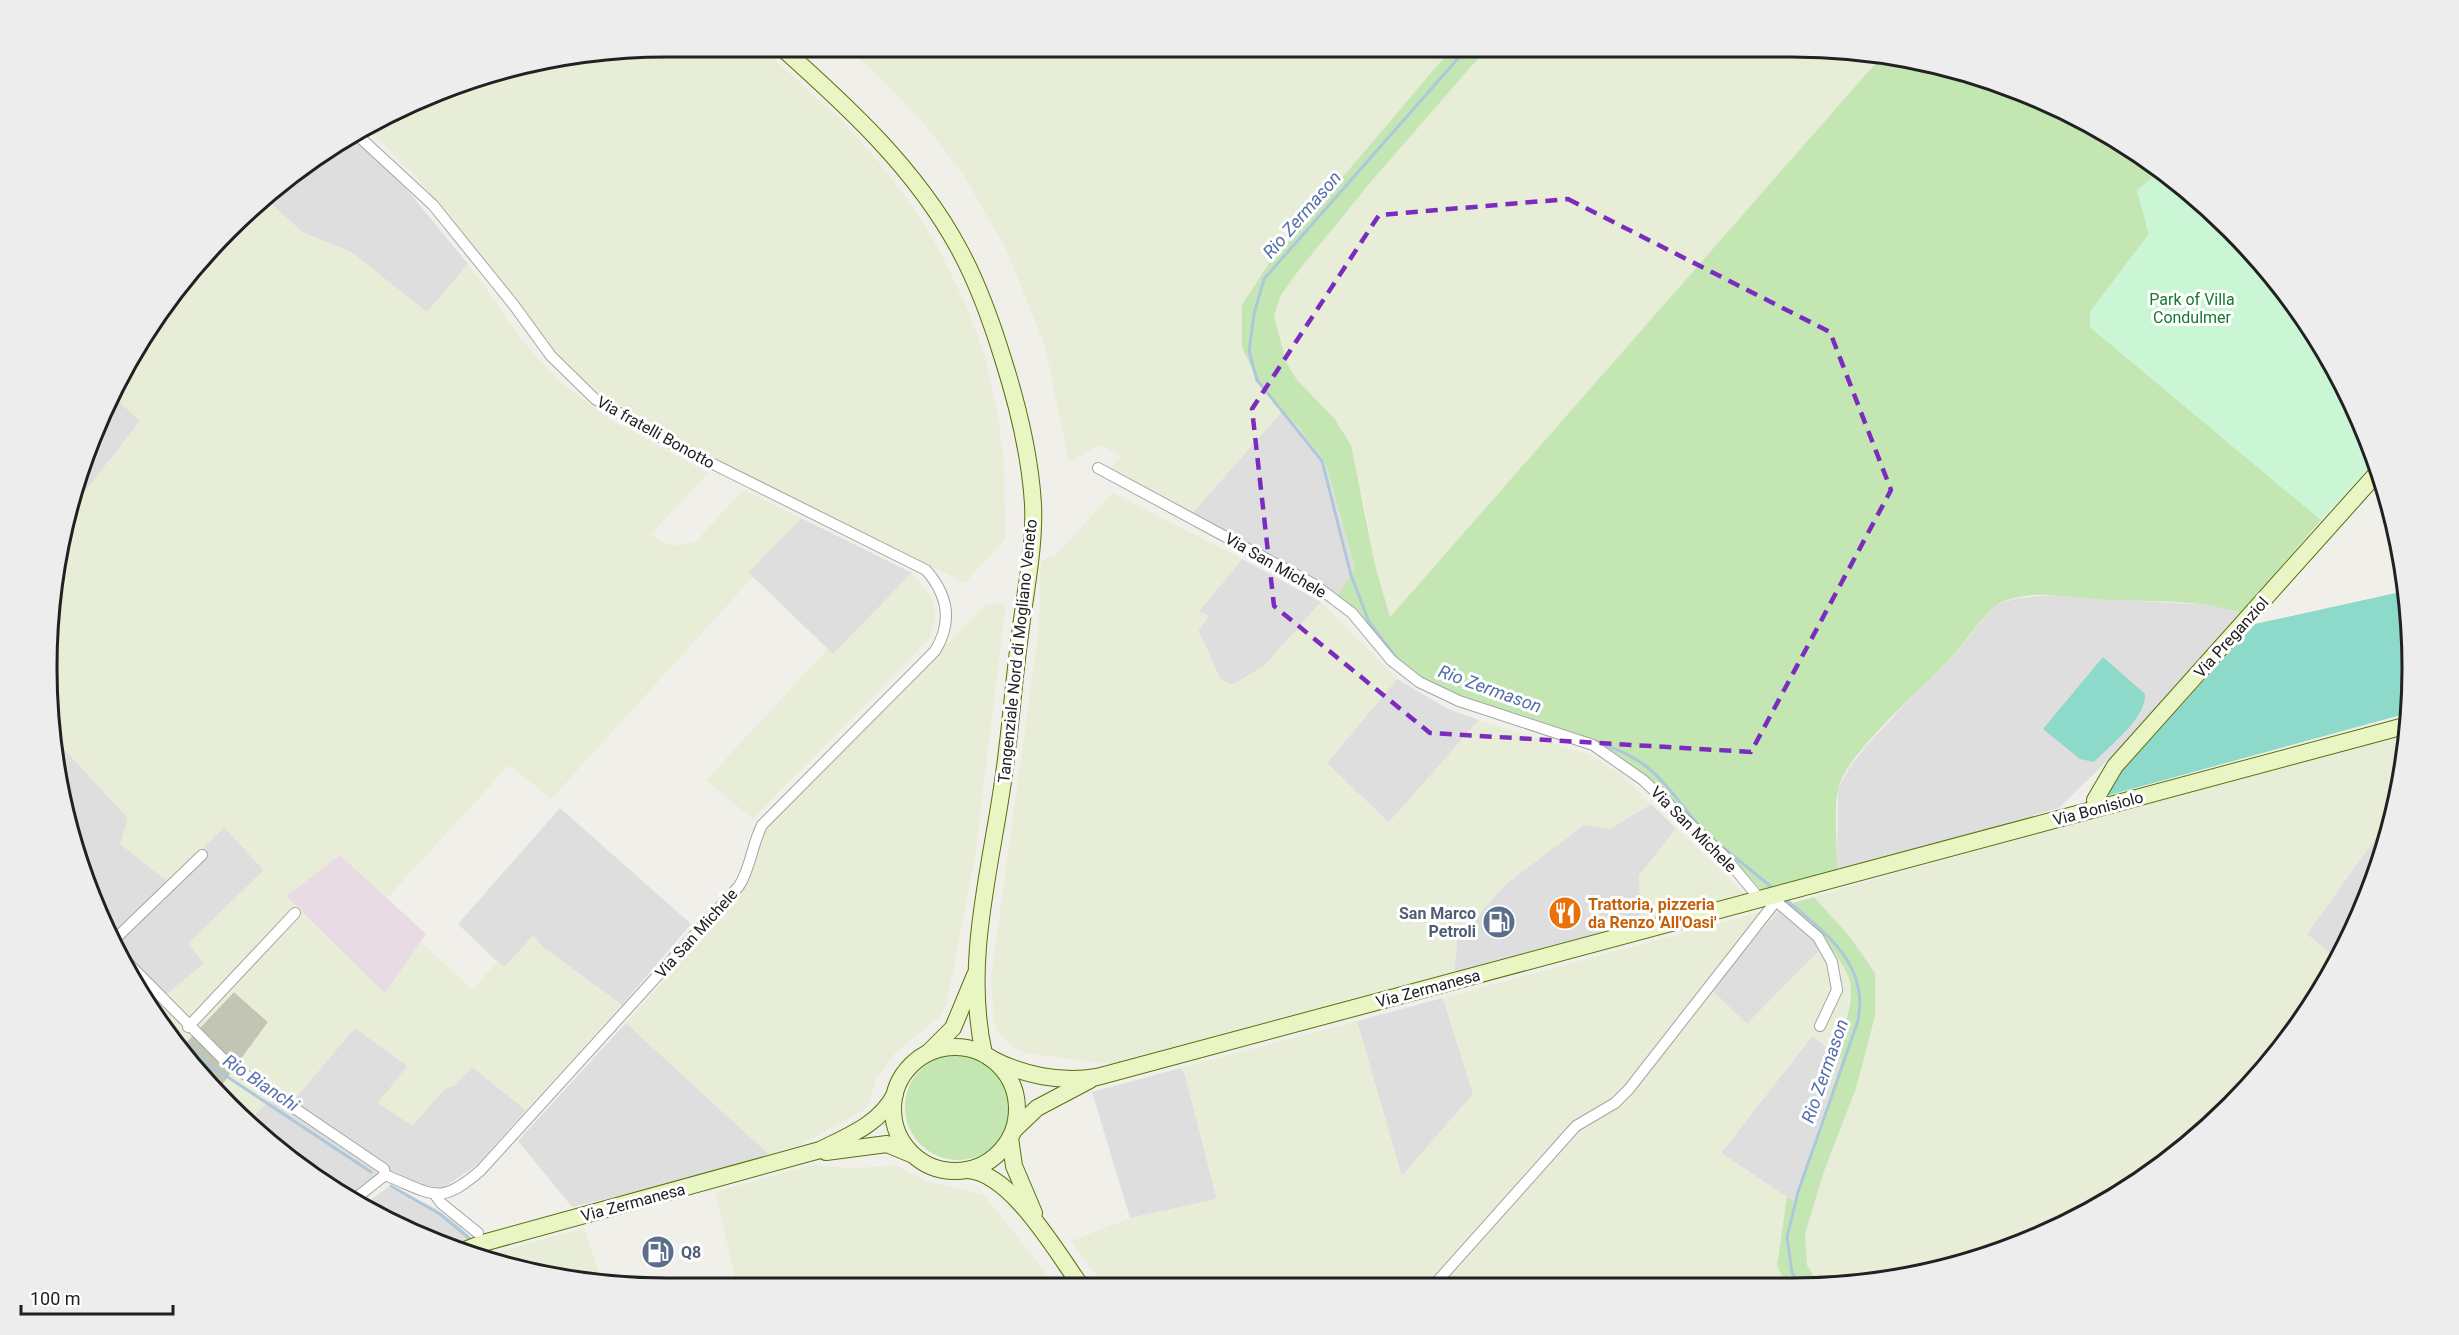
<svg xmlns="http://www.w3.org/2000/svg" width="2459" height="1335" viewBox="0 0 2459 1335" font-family="Roboto,sans-serif">
<style>
.residential{fill:#dfdede}
.industrial{fill:#e9dbe4}
.construction{fill:#c2c5b4}
.farmland{fill:#e7edd6}
.grass{fill:#c3e6b3}
.park{fill:#caf6d6}
.pitch{fill:#8dd9ca}
.lines{fill:none;stroke-linecap:round;stroke-linejoin:round}
.stream{stroke:#adc8da;stroke-width:3}
.street-casing{stroke:#a5a5a5;stroke-width:12}
.secondary-casing{stroke:#55720e;stroke-width:18}
.street{stroke:#fff;stroke-width:10}
.secondary{stroke:#e9f5c2;stroke-width:16}
.marked{fill:none;stroke:#7b2cbf;stroke-width:4.5;stroke-dasharray:12 8;stroke-linejoin:round}
.labels{text-anchor:middle;stroke-width:6;stroke-linejoin:round;paint-order:stroke}
.park-label{font-size:16px;fill:#157930;stroke:#fff}
.street-label{font-size:16px;fill:#212121;stroke:#fff}
.food-label{font-size:16px;font-weight:bold;fill:#c56008;stroke:#fff;text-anchor:start}
.service-label{font-size:16px;font-weight:bold;fill:#4e5e75;stroke:#fff;text-anchor:end}
.water-label{font-size:18px;font-style:italic;fill:#546faa;stroke:#fff}
.rim{fill:none;stroke:#212121;stroke-width:3}
</style>
<rect width="100%" height="100%" fill="#f1efe9"/>
<g class="residential">
<polygon points="351,134 403,185 468,264 428,313 351,252 302,232 265,198 289,175"/>
<polygon points="112,395 140,421 66,516 94,430"/>
<polygon points="1283,410 1312,443 1328,471 1355,569 1337,596 1315,579 1190,516"/>
<polygon points="801,518 912,573 833,654 748,572"/>
<polygon points="1242,559 1321,602 1263,667 1232,685 1221,680 1198,630 1209,616 1199,611"/>
<polygon points="2066,594 2096,599 2216,605 2241,613 2117,751 2059,808 1837,872 1838,788 1850,767 1866,746 1923,685 1950,660 1995,605 2018,598"/>
<polygon points="1397,679 1448,709 1479,720 1389,823 1327,763"/>
<polygon points="53,737 128,818 168,882 224,827 264,870 188,944 205,963 149,1009 94,905 68,828"/>
<polygon points="1651,804 1676,828 1639,876 1641,926 1454,976 1457,940 1505,885 1584,825 1610,829"/>
<polygon points="560,808 691,924 622,1005 544,948 533,936 504,968 458,924"/>
<polygon points="2391,817 2380,867 2338,959 2306,934"/>
<polygon points="1789,904 1826,944 1747,1024 1710,989 1783,906"/>
<polygon points="1443,998 1473,1094 1401,1177 1357,1021"/>
<polygon points="626,1023 774,1159 572,1207 518,1141"/>
<polygon points="355,1028 408,1066 412,1126 445,1088 454,1086 472,1067 526,1110 478,1164 437,1192 389,1172 348,1199 289,1160 248,1121 270,1100 285,1110"/>
<polygon points="1812,1036 1842,1058 1794,1202 1721,1153"/>
<polygon points="1181,1068 1185,1075 1217,1199 1130,1218 1092,1092"/>
<polygon points="388,1187 433,1207 459,1225 474,1241 459,1248 362,1207"/>
</g>
<polygon class="industrial" points="340,855 426,934 385,994 286,896"/>
<polygon class="construction" points="234,992 268,1022 217,1092 201,1077 180,1049"/>
<g class="farmland">
<polygon points="667,47 761,47 842,121 882,166 915,210 943,257 966,306 985,357 997,411 1004,462 1005,539 965,583 696,450 598,392 550,352 447,214 414,175 365,126 468,80 547,58"/>
<polygon points="849,47 1453,47 1268,265 1259,384 1283,410 1190,516 1105,474 1122,456 1100,445 1069,462 1045,346 1006,249 964,176 923,122"/>
<polygon points="1488,47 1832,48 1882,56 1390,617 1375,565 1364,501 1334,418 1297,380 1286,362 1274,316 1281,295 1299,270 1369,184"/>
<polygon points="265,198 302,232 351,252 427,312 468,264 525,344 560,382 611,420 708,473 650,535 671,546 695,542 744,490 801,518 749,572 753,577 551,799 509,765 387,898 340,855 286,896 385,994 421,942 472,990 498,961 504,967 533,936 544,948 622,1005 526,1110 472,1067 454,1086 445,1089 412,1126 378,1103 407,1066 355,1028 285,1110 270,1100 248,1121 217,1092 268,1022 234,992 180,1049 149,1009 204,963 188,944 264,870 224,827 168,882 120,844 128,817 53,737 48,708 48,627 66,516 140,421 112,395 151,323 201,258"/>
<polygon points="1113,493 1242,559 1199,611 1209,616 1198,631 1221,680 1233,685 1263,667 1321,602 1397,679 1327,763 1388,823 1479,720 1589,755 1619,773 1651,804 1610,829 1584,825 1505,885 1457,940 1454,976 1109,1064 1026,1053 1012,1047 999,1034 994,1021 991,978 1039,628 1041,561 1055,556"/>
<polygon points="912,573 932,598 936,617 929,639 753,819 706,780 828,649 833,654"/>
<polygon points="1003,603 1005,609 975,856 947,1002 939,1017 894,1054 876,1080 867,1108 774,1159 626,1023 736,900 764,832 772,820 987,604"/>
<polygon points="2408,732 2407,748 2391,817 2307,934 2338,959 2329,978 2258,1077 2137,1184 1991,1255 1872,1283 1818,1283 1807,1265 1805,1234 1823,1174 1856,1088 1850,937 1814,897 2093,817"/>
<polygon points="1676,828 1748,897 1641,926 1639,876"/>
<polygon points="1783,906 1711,989 1747,1024 1826,944 1845,968 1851,989 1843,1032 1835,1053 1811,1036 1721,1153 1787,1197 1777,1266 1786,1284 1103,1286 1072,1241 1130,1218 1217,1199 1185,1075 1181,1068 1357,1021 1402,1176 1473,1094 1443,998"/>
<polygon points="812,1165 852,1168 896,1166 926,1181 983,1194 1056,1286 693,1287 735,1276 715,1192"/>
<polygon points="584,1228 603,1283 506,1267 482,1257"/>
</g>
<g class="grass">
<path d="M1453,47H1488L1369,184L1299,270L1281,295L1274,316L1286,362L1297,380L1334,418L1351,445L1375,565L1390,617L1882,56L1953,68L2102,130L2160,172L2137,190L2149,234L2090,312V327L2321,520L2241,613C2199,599 2153,602 2110,600C2073,598 2032,587 1998,604C1987,610 1961,648 1950,659C1924,687 1845,754 1838,790C1833,813 1838,847 1837,872L1762,891C1740,866 1715,844 1690,821C1660,792 1632,761 1595,741C1539,723 1474,710 1423,679C1389,659 1363,624 1337,596L1355,569L1328,471L1322,458L1300,429L1259,384L1242,347V305L1268,265Z"/>
<path d="M1814,897L1850,937L1875,973V1016L1856,1088L1823,1174L1805,1234L1807,1265L1818,1283L1786,1284L1777,1266L1787,1197L1795,1202L1842,1059L1835,1053C1842,1034 1851,1011 1851,990C1851,962 1808,924 1789,904Z"/>
<circle cx="958" cy="1107" r="53"/>
</g>
<polygon class="park" points="2160,172 2201,200 2284,289 2348,393 2374,462 2321,520 2090,327 2090,312 2149,234 2137,190"/>
<g class="pitch">
<polygon points="2405,591 2411,627 2408,713 2106,796 2113,781 2255,624"/>
<path d="M2103,657L2145,694C2146,719 2110,745 2094,762L2080,759L2043,729Z"/>
</g>
<g class="lines">
<g class="stream">
<polyline points="1395,656 1369,622 1351,575 1322,461 1257,380 1249,351 1254,314 1264,279 1468,47"/>
<path d="M1595,741C1657,762 1662,783 1701,828"/>
<polyline points="1721,846 1774,889"/>
<path d="M1784,898C1814,924 1854,951 1859,993C1861,1002 1859,1012 1858,1021L1798,1192L1787,1237L1792,1273L1798,1283"/>
<polyline points="147,1003 205,1062 371,1172"/>
<polyline points="391,1186 440,1214 469,1238"/>
</g>
<defs>
<g id="street">
<polyline points="1098,468 1315,585 1352,613 1391,660 1419,682 1459,701 1593,745 1643,780 1724,856 1759,898 1776,901 1818,937 1832,962 1837,990 1820,1026"/>
<polyline points="113,941 202,855"/>
<polyline points="122,957 225,1061 384,1169 385,1175"/>
<polyline points="188,1027 295,913"/>
<polyline points="436,1196 441,1203 478,1233"/>
<path d="M351,1202L385,1175C433,1194 439,1207 481,1170L739,886C750,870 752,845 762,825L935,651C953,622 948,595 926,570L671,443L595,399L551,356L513,304L433,205L354,132"/>
<polyline points="1434,1285 1576,1126 1615,1103 1629,1089 1776,901"/>
</g>
<g id="secondary">
<path d="M781,47C847,106 915,168 958,247C978,283 991,320 1003,359C1018,406 1030,455 1033,504C1035,547 1025,592 1020,635C1013,686 1010,737 1002,788C989,876 964,965 984,1054"/>
<polyline points="2098,808 2095,800 2115,766 2378,472"/>
<circle cx="955" cy="1109" r="62"/>
<polyline points="929,1052 953,1028 975,975"/>
<path d="M990,1058C1022,1075 1060,1083 1097,1077L2408,725"/>
<polyline points="1014,1130 1037,1108 1090,1080"/>
<polyline points="1010,1138 1014,1166 1034,1213"/>
<polyline points="826,1152 887,1144 911,1154"/>
<path d="M967,1170C1011,1172 1057,1253 1081,1286"/>
<path d="M465,1250L483,1243L820,1150C848,1136 880,1124 895,1094"/>
</g>
</defs>
<use href="#street" class="street-casing"/>
<use href="#secondary" class="secondary-casing"/>
<use href="#street" class="street"/>
<use href="#secondary" class="secondary"/>
</g>
<path class="marked" d="M1568,199L1830,332L1891,490L1751,752L1430,733L1274,606L1252,409L1379,215Z"/>
<defs>
<symbol id="restaurant-disc" viewBox="-11 -11 22 22"><circle r="9.5" fill="#e8710a" stroke="#fff"/><path d="M-5-6h1v4h1v-4h1v4h1v-4h1v5L-1.5 .5V6h-2V.5L-5-1ZM5-6V6H3V1.5H1.5Q1.5-4 5-6Z" fill="#fff"/></symbol>
<symbol id="fuel-disc" viewBox="-11 -11 22 22"><circle r="9.5" fill="#5c6f8a" stroke="#fff"/><path d="M-5.5-6h7V0h2V4h1.3V-2.5L3-4.5l.8-.8L6-3V5H2.5V1h-1V6h-7ZM-4.2-4.7v3.2H.2V-4.7Z" fill="#fff"/></symbol>
</defs>
<g fill-rule="evenodd">
<use href="#restaurant-disc" x="1546" y="894" width="38" height="38"/>
<use href="#fuel-disc" x="1480" y="903" width="38" height="38"/>
<use href="#fuel-disc" x="639" y="1233" width="38" height="38"/>
</g>
<g class="labels">
<g class="park-label">
<text x="2192" y="305">Park of Villa<tspan x="2192" dy="18">Condulmer</tspan></text>
</g>
<g class="street-label">
<text transform="translate(656 432) rotate(29)" y="6">Via fratelli Bonotto</text>
<text transform="translate(1276 565) rotate(30)" y="6">Via San Michele</text>
<text transform="translate(2231 637) rotate(-48)" y="6">Via Preganziol</text>
<text transform="translate(1017 651) rotate(-84)" y="6">Tangenziale Nord di Mogliano Veneto</text>
<text transform="translate(2098 808) rotate(-15)" y="6">Via Bonisiolo</text>
<text transform="translate(1694 829) rotate(45)" y="6">Via San Michele</text>
<text transform="translate(696 933) rotate(-48)" y="6">Via San Michele</text>
<text transform="translate(1428 988) rotate(-15)" y="6">Via Zermanesa</text>
<text transform="translate(633 1202) rotate(-15)" y="6">Via Zermanesa</text>
</g>
<g class="food-label">
<text x="1588" y="910">Trattoria, pizzeria<tspan x="1588" dy="18">da Renzo 'All'Oasi'</tspan></text>
</g>
<g class="service-label">
<text x="1476" y="919">San Marco<tspan x="1476" dy="18">Petroli</tspan></text>
<text x="681" y="1258" text-anchor="start">Q8</text>
</g>
<g class="water-label">
<text transform="translate(1302 215) rotate(-49)" y="6">Rio Zermason</text>
<text transform="translate(1490 689) rotate(20)" y="6">Rio Zermason</text>
<text transform="translate(1825 1071) rotate(-71)" y="6">Rio Zermason</text>
<text transform="translate(261 1083) rotate(34)" y="6">Rio Bianchi</text>
</g>
</g>
<path d="M0 0H2459V1335H0ZM667 57H1792A610 610 0 0 1 2402 667V668A610 610 0 0 1 1792 1278H667A610 610 0 0 1 57 668V667A610 610 0 0 1 667 57Z" fill="#ededed" fill-rule="evenodd"/>
<path class="rim" d="M667 57H1792A610 610 0 0 1 2402 667V668A610 610 0 0 1 1792 1278H667A610 610 0 0 1 57 668V667A610 610 0 0 1 667 57Z"/>
<path d="M21 1305v9h152v-9" fill="none" stroke="#212121" stroke-width="3"/>
<text x="30" y="1305" font-size="18" fill="#212121" stroke="#ffffff" stroke-width="4.5" paint-order="stroke">100 m</text>
</svg>
